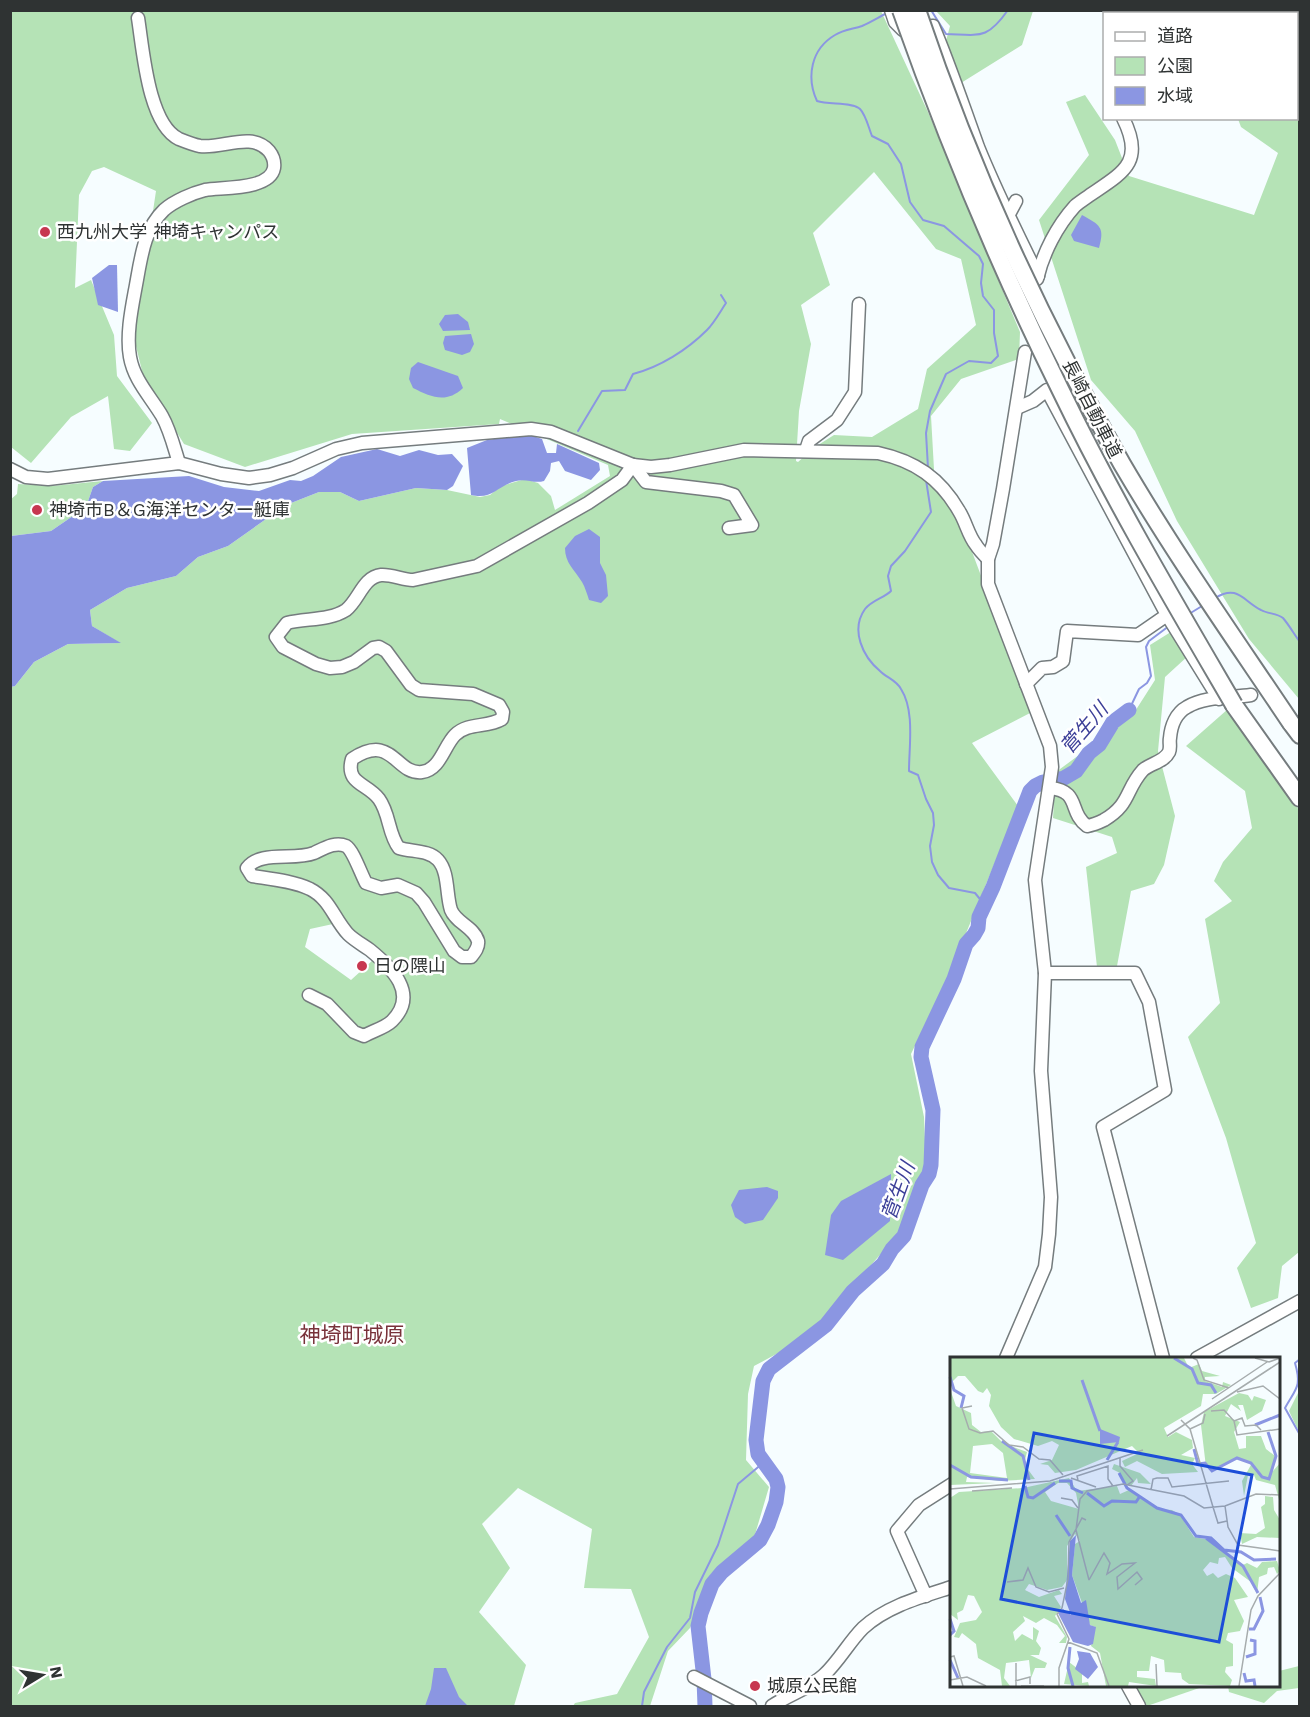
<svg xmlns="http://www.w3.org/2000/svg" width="1310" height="1717" viewBox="0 0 1310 1717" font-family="'Work Sans','Noto Sans JP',sans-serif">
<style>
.green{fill:#b5e3b6;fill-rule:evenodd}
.water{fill:#8b96e2}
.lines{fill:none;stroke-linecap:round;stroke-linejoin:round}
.stream{stroke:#8b96e2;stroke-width:2}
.river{stroke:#8b96e2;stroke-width:15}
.minor-casing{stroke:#757c7e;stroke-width:15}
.highway-casing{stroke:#757c7e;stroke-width:20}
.minor{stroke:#fff;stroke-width:12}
.highway{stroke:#fff;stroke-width:16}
.highway-bridge-casing{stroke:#757c7e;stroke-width:20;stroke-linecap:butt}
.highway-bridge{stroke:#fff;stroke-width:16}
.poi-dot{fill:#c73750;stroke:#fff;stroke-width:2}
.labels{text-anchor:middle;stroke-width:5;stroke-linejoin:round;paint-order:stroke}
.poi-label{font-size:18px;fill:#2f3333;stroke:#fff;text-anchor:start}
.street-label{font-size:18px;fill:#2f3333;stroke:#fff}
.water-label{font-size:20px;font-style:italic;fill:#3c3f98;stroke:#fff}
.quarter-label{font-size:21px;fill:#783139;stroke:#fff}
.inset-river{fill:none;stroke:#8b96e2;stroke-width:3}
.inset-road{fill:none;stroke:#a6acad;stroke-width:1.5}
.view{fill:#1d4ed8;fill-opacity:0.15;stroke:#1d4ed8;stroke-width:3}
.inset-edge{fill:none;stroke:#2f3333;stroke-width:3}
</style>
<rect width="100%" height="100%" fill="#f6fdff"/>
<g class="green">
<path d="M11,11H881L928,112L1020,332L1019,359L961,379L931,416L935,487L959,517L1032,712L972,743L1018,806L951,970L911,1054L924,1117L926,1162L900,1232L808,1337L754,1366L748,1394L746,1460L769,1487L754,1538L711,1574L690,1628L668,1651L650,1706H573L575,1703L617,1694L649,1637L631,1589L584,1588L592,1529L518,1488L482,1524L510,1568L479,1612L526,1665L514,1706H11V687L15,686L34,662L68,644L120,643L92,626L90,610L127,588L176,576L198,557L228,546L286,505L319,492H340L359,501L416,488L447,490L480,497L490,495L501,486L525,479L538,483L551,496L555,510L610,476L608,465L500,419L499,424L352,434L245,467L184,444L144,379L134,338L156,191L104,167L92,171L79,195L75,288L91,280L114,335L117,376L152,423L130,451L114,449L108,396L71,417L31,463L11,447ZM874,172L936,249L961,259L976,325L927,369L918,409L872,437L834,435L815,447L798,462L796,461L799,411L811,344L801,305L830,285L813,233ZM333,924L373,960L351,980L305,947L310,929Z"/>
<polygon points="936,11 1033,11 1022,45 961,83 946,41 950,26"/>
<polygon points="1218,11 1299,11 1299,699 1249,639 1177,521 1135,431 1091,380 1039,220 1089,155 1066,102 1085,95 1115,140 1129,176 1254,215 1278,153 1241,127 1238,119 1296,118 1296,14 1217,13"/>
<polygon points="103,481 93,487 86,507 51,531 11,536 10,500 17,494 18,484 52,486"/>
<polygon points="1174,630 1188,656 1165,677 1158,751 1175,816 1164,865 1154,884 1131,891 1117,966 1097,967 1086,867 1117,853 1112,837 1053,818 1056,772 1132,716 1155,680 1150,645"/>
<polygon points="1228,709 1299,810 1299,1252 1282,1266 1278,1298 1251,1308 1237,1268 1256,1243 1226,1138 1188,1037 1220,1003 1205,919 1232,901 1214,881 1223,862 1252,828 1245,791 1186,746"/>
<polygon points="1299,1391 1299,1432 1289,1411"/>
<polygon points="1299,1666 1299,1688 1277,1691 1264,1703 1229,1692 1228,1686 1278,1686 1279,1671"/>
<polygon points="1146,1686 1205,1686 1147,1706 1136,1688"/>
</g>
<g class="water">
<path d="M1082,215C1100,225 1105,227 1099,248L1074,241L1071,235Z"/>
<polygon points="109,265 117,265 118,312 98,305 92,278"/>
<polygon points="458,314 468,322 470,330 443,331 439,324 445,315"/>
<polygon points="471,334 474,344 470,352 462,355 445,350 443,343 445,336"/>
<path d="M418,362L458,376L463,388C446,404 431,397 413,388L409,379L411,368Z"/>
<path d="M527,434L542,439L547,453H556L557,444L599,463L600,470L591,480L565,471L559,461L551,463L550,471L544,481C534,484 526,478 516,481C496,486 493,500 471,495L467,448L487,440Z"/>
<polygon points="377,449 400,456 419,450 438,455 452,454 463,466 453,486 447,490 416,488 359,501 340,492 319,492 286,505 228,546 198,557 176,576 127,588 90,610 92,626 121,643 68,644 34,662 15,686 11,687 11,536 51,531 86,507 93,487 103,481 189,476 224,487 259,491 290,480 301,481 313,476 341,457"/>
<path d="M589,529L600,537V563L606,575L608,596L601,603L589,600C587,594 585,587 582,582C574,569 565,563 565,548L575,536Z"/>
<polygon points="891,1174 890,1221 843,1260 825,1255 831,1215 841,1201"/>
<polygon points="767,1187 778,1191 778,1198 763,1220 745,1224 735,1217 731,1205 739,1190"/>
<polygon points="434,1668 446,1668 459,1697 468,1706 425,1706 431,1689"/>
</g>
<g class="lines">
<g class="stream">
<path d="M931,10L946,34C980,35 987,40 1008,10"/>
<path d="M887,13C879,17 871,22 862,26C853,29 843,30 835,35C811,49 806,77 817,101C829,105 853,102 860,109C866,115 869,129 872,136L888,144L901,164L910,202L923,220L944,226L979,256L983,264L981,283L983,296L994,310V333L998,356L991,363L969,361L946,374L930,411L926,433L928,468"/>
<path d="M578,431L602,391L625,390L633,374C660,367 687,350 707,330C714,323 720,312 726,303L721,295"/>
<path d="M926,480L931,512L905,551L891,566L888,576L891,591C884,598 872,600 865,609C850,630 863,657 880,671C887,678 896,680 901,689C915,711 909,746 909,771L918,775L926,799L933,813L934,825L930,846L932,862L938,875L949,888L975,893L984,904"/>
<path d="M1215,598C1238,584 1243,601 1261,610C1268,614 1277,613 1283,618C1289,625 1294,634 1300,642"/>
<polyline points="1189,614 1202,606"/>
<polyline points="1129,710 1139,689 1147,683 1151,676 1146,647 1149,641 1169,626"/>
<path d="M1300,1359L1295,1363C1302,1387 1296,1388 1285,1408L1300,1435"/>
<polyline points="642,1706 644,1692 667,1647 690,1618 695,1592 718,1545 738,1484 763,1463"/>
</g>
<polyline class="river" points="705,1706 704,1679 698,1626 701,1613 712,1584 722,1572 760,1540 768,1525 776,1502 778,1487 776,1479 758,1454 756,1440 763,1381 769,1369 826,1325 853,1291 883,1264 892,1249 904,1236 922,1185 929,1174 931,1165 933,1110 921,1057 922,1047 954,979 966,944 974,935 978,928 979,917 993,887 1030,791 1035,786 1043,782 1064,778 1076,771 1089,753 1099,745 1113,722 1129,710"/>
<defs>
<g id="minor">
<path d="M891,10L895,22L903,30L933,26C950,66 963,106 978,147C996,191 1017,234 1038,276"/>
<polyline points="1138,14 1140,10"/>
<path d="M138,18C143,49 148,124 179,139C184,141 194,145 200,146C223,149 251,131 269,151C273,156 275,161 274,168C270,190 223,187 205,190C193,193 174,201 164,210C144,229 141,258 136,285C132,307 126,334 130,357C134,380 150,396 162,416C170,430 174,447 179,463"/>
<polyline points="1008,216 1016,201"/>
<path d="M1037,279C1043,253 1057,226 1075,206C1080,202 1086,198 1090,195C1124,172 1145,162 1123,118"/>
<polyline points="1017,408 1033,401 1047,390 1167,615 1138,635 1067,631 1063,661 1053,667 1042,668 1026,684"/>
<polyline points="806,450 809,441 837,420 855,392 859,304"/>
<polyline points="633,465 646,482 721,491 734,495 752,525 729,528"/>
<path d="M10,469L26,477L48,479L179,463L221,474L249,478L270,475L293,468L336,449L362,443L531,429L551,432L633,465L651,467L670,465L744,450L878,453C915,461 940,478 959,511C966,522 968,535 976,545C979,550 984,555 988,559"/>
<polyline points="1167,615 1219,699"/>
<path d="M1050,788C1081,791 1068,812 1087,826C1093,825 1098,823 1104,820C1131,804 1125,790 1143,770C1151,763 1164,762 1169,752C1171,747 1169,743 1170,738C1171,726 1176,713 1187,707C1205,696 1231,698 1251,695"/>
<polyline points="1045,973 1135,973 1149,1002 1165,1090 1103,1127 1163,1358"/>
<path d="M309,995L327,1004L354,1032L364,1036C372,1031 385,1028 392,1021C419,994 392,968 370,950C363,945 354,940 348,934C334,919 330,899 310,889C293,881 271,879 252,876L247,868C260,850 294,861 314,853C323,849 335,841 346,846C353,850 361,874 366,883L381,888L398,885L416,893L424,902L454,951L462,957H471C475,952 479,947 478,941C474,927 456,923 451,910C446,895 449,872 438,860C429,850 412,852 399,848C388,834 390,814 379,799C367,783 345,784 352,759C393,732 395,775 422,772C440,770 444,746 455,735C468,722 487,728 502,719L503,712L499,705L473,694L419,690L411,685L386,651L379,647L373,648L354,662L342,667L330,668L316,664L283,647L276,637L287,623C306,618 329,621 346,610C359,600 363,577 381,575C391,574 403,580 413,580L477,566L588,503L622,480L633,465"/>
<polyline points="1006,1358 1045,1267 1049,1234 1051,1197 1041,1071 1045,973 1035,880 1052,767 1050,746 988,584 988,559 993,544 1003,489 1025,352"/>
<polyline points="1197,1358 1300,1301"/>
<polyline points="926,1596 897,1531 919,1505 952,1484"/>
<polyline points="694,1677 750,1706"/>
<polyline points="1128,1686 1139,1706"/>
<path d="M772,1706C789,1694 809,1689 824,1675C839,1661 849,1642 863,1628C887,1606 921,1597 952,1587"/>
</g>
<g id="highway">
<polyline points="1234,705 1300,798"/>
<polyline points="1291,723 1300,735"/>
</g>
</defs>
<use href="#minor" class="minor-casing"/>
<use href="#highway" class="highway-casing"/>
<use href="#minor" class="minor"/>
<use href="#highway" class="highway"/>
<defs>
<g id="highway-bridge">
<path d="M901,10C947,140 1000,268 1061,391C1113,499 1174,602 1234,705"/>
<path d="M917,10C970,168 1040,320 1122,464C1174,553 1234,638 1291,723"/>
</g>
</defs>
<use href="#highway-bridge" class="highway-bridge-casing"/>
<use href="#highway-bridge" class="highway-bridge"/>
</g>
<g class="poi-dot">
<circle cx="45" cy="232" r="6"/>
<circle cx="37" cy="510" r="6"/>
<circle cx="362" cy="966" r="6"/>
<circle cx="755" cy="1686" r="6"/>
</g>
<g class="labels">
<g class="poi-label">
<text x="57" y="238">西九州大学 神埼キャンパス</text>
<text x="49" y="516">神埼市B＆G海洋センター艇庫</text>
<text x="374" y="972">日の隈山</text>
<text x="767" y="1692">城原公民館</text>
</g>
<g class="street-label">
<text transform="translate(1092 409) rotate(63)" y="6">長崎自動車道</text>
</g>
<g class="water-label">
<text transform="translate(1084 728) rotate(-49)" y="7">菅生川</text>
<text transform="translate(898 1191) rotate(-70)" y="7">菅生川</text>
</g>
<g class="quarter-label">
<text x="352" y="1342">神埼町城原</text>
</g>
</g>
<g transform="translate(950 1357)">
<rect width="330" height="330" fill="#f6fdff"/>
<path d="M0,1H234L239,11L249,7L252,14L270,19L255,20V24L272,30L273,25L281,28L266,37H253L251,49L214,71L218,80L226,75L242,83L243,91L231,98L245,101L242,107L248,115L212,117L187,104L175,110L172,104L189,96L182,89L126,113L105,116L98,108L90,107L102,103L109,88L102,84L88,89L64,82L51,70L39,49L41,38L37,31L33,36L28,34L15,19H8L0,27ZM0,32L6,49L21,56L22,68L31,75L41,74L53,86L77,95L74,107L85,122L50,124L17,120L16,125L46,126L0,128ZM42,87L53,96L57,121L20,116L23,89ZM289,36L298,38L302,44L304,39L316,43L312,54L297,63L293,48H288L291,54L281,47L275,59L290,65L284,75L289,92L296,91V79H311L316,92L325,99L323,114L330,106V146L325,128L306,123L304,118H298L294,139L292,124L302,106L288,101L266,112L256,110L251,68L254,55ZM164,107L190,116L201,127L188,126L187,121L181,129L175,127L170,116L162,112ZM119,121L127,134L167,129L170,137L179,133L208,152L222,153L230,158L244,180L265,184L291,209L297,206L307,211L312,205L327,204L330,214L327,217L324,210L318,211L317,217L309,220L307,237L301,225L282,211L275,200L269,201L268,207L260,205L253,213L257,219L263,216L268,221L276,217L285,221L298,240L284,243L294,264L290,274L278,276L276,283L283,287V309L276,310L275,315L282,323L280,329L239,327L232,322L231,316L215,315L214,303L201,299L199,314H187V320L205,322L206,329L179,325L178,329H156L150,296L141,289L145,270L140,268L122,218L125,187L130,184L125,177L117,189V223L112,230L97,233L79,227L75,233L89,240L109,233L112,237L104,239L111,250L105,259L117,280L116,286H109L115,279L107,268L94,261L86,266L73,259L75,264L63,275L65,284L72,277L83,283V270L89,274L86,284L91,291L89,298H80L97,306L95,311H85L81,321L79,303L56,306L54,321L60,329H52L50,313L28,301L26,287L12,276L9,281L4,280L10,266L26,263L32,255L24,239L18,238L13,253L7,256L8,263L0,257V141L9,135L73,131ZM108,126H117L126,136L129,152L101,144L95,135ZM315,139L323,140L324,153L330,163V181L307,180L292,187L290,176L306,177L315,171L311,150L315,147ZM119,305L132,315V326L138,325L139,329L114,327Z" fill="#b5e3b6" fill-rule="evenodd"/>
<path d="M150,72L170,80L169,85L150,87ZM126,178L122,218L131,246L136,243L140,268L146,270L143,287L138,289L123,285L108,256L113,252L121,258L115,242L120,184ZM127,294L140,296L148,310L138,322L125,312L129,302Z" fill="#8b96e2"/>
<path class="inset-river" d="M224,1L242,12L248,26L261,28L266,36M0,20L4,33L14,39L11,51M132,23L150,74M305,68L330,58M52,84L73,99L79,123M244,92L248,107L255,106L262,114L287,101L301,106L312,120L319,122L326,99L318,75M157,103L168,85M0,108L21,120L58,123M169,116L177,131L207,151L231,158L246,179L261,181L274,193L291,195L304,203L326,202M109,124H121L122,131L133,136M75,129L78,140L83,141L105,126M137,136L154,149L162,144L186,145L190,139M106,158L120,179M256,181L293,209L308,236M0,262L4,274L0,278M299,272H304L313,254L310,240M120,290L118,311L123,329M296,300L305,297V284L300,283M0,303L8,321M294,316L296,324L304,323L305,329"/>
<path class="inset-road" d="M243,1L247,3L254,23L279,31M305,1L319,5L330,1M287,35L313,29L330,42M262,42L317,5M22,49L12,51L19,72L30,76L43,74L59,88L73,90L89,102L100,103L113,118M261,54L274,53L284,64M231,63L240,72L263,150M240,72L253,66L255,57M311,73L306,68L295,69L292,61L284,64L287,78L330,72M217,79L330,5M170,100V109L183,124L177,128M121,121L146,130M128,123L127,119L158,109V122L163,129M0,132L100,124L193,93M201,133L203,122L207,121H218L222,130L279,124M22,134L62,131M111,141L122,143L128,151M275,149L278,170L288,188L330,194M263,150L268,166L277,164M139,223L126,173L130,142L137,134L173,127L234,139L254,151L275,149L306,137L330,138M139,223L154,196L160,206L157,217L172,207L185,206L167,220L168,232L187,215L192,222L185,228M57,225L73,223L78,211L86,230L99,235L114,231M118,285L147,296L159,329M0,300L4,299L13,329M206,307L207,329M0,323L17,320L36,329M65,324L80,320V327M66,329V306M71,329H94M109,329V311L119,282L107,257L112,251L118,222L119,185L132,161L136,163M289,329L301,253L308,239L330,216"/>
<path class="view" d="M84,76L302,118L269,285L51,242Z"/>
<rect width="330" height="330" class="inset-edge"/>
</g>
<rect width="1310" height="1717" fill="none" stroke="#2f3333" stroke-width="24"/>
<rect x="1103" y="12" width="195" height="108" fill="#ffffff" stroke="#acadad" stroke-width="1.5"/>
<rect x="1115" y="32" width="30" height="9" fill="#ffffff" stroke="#acadad" stroke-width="1.5"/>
<text x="1157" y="42" font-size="18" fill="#2f3333">道路</text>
<rect x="1115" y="57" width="30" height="18" fill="#b5e3b6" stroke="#acadad" stroke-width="1.5"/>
<text x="1157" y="72" font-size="18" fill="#2f3333">公園</text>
<rect x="1115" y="87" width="30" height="18" fill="#8b96e2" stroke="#acadad" stroke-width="1.5"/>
<text x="1157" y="102" font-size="18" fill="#2f3333">水域</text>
<g transform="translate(42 1675) rotate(79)" stroke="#ffffff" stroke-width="4.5" paint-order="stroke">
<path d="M0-4.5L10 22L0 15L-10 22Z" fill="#2f3333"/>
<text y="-9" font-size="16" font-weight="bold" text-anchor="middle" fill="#2f3333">N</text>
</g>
</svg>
